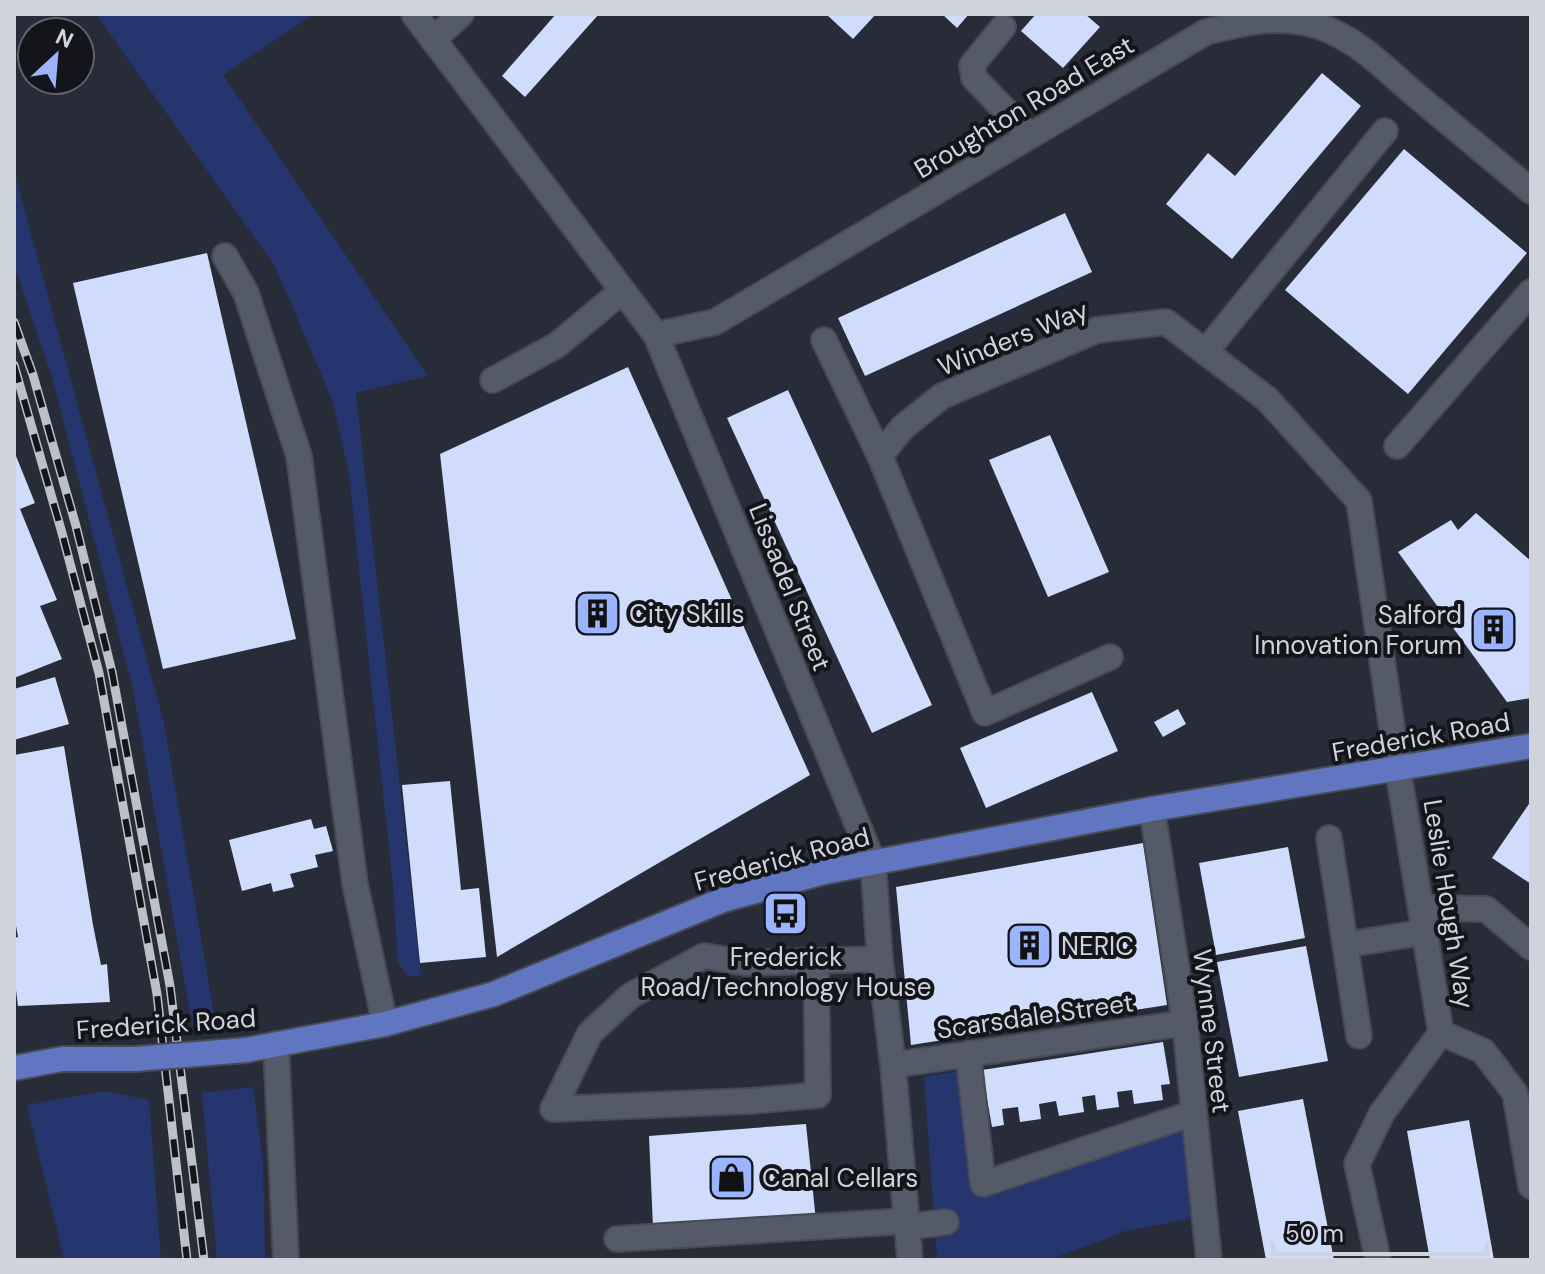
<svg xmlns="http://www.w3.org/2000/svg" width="1545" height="1274" viewBox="0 0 1545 1274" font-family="'DM Sans',sans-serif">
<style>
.green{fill:#25356e}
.building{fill:#d0dcfc}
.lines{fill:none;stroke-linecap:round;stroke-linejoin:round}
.minor-casing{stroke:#464a54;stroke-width:28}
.major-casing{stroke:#464a54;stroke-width:28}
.minor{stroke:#545a68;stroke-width:24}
.major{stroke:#6076c0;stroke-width:24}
.rail-casing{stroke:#bdc0c9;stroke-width:9}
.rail{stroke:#13151b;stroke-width:6;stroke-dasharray:18;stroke-linecap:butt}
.major-bridge-casing{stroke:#464a54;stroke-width:28;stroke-linecap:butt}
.major-bridge{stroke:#6076c0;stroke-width:24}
.labels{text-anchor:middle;stroke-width:8;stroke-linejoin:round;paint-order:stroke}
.street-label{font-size:26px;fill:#d0d3db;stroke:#13151b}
.poi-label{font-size:26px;fill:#d0d3db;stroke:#13151b;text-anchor:start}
</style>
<rect width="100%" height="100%" fill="#282c39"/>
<g class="green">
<polygon points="96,14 314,14 223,75 428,376 356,393 421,975 408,976 398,963 393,886 349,474 333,402 275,266"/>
<polygon points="14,171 164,723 215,1020 192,1024 133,689 52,377 14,264"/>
<polygon points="958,1071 978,1196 1185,1129 1194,1218 1126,1231 1049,1260 937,1260 924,1077"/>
<polygon points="253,1087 263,1162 265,1260 217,1260 202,1093"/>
<polygon points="105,1091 149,1100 161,1260 64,1260 27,1105"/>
</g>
<g class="building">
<polygon points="556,14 599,14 525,97 502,76"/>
<polygon points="826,14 876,14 853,39"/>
<polygon points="942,14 969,14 957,28"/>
<polygon points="1036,14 1085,14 1100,27 1063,68 1021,31"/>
<polygon points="1322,73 1361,106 1232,259 1166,204 1208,153 1235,176"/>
<polygon points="1404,149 1527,253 1408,394 1285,290"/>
<polygon points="1065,213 1092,272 865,376 838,318"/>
<polygon points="207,253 296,639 163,669 73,283"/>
<polygon points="628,367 810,775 497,957 440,454"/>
<polygon points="788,390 932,705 872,733 727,418"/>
<polygon points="1050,435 1109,572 1048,597 989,460"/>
<polygon points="14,451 35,503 20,509 57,600 40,606 62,659 14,678"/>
<polygon points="1476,513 1531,561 1531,698 1507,702 1398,552 1451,520 1458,530"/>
<polygon points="55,677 69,724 14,740 14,689"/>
<polygon points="1092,692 1118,751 986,808 960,748"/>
<polygon points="1178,709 1186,724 1163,737 1154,722"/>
<polygon points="64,746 93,925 101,965 107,964 110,1002 18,1006 14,974 14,938 18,937 14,914 14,755"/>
<polygon points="450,781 461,890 479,888 486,957 420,963 402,785"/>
<polygon points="1531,801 1531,884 1492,858"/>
<polygon points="311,819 314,829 326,826 333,851 315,855 318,867 290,874 294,887 273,892 271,883 242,891 229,840"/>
<polygon points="1143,843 1167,1005 911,1045 896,887"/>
<polygon points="1288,847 1305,938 1216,955 1199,863"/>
<polygon points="1306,946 1328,1061 1239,1077 1217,962"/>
<polygon points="1163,1042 1170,1084 1161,1085 1163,1100 1134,1104 1132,1090 1117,1092 1119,1107 1097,1110 1095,1095 1082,1097 1084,1112 1059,1116 1056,1101 1039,1104 1041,1119 1020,1122 1018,1107 1002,1109 1004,1125 992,1127 982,1070"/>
<polygon points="1303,1099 1334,1260 1266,1260 1238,1111"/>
<polygon points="1469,1120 1494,1260 1430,1260 1407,1131"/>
<polygon points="806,1124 816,1221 653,1227 649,1136"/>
</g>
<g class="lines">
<defs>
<g id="minor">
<polyline points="414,14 656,335 873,862 880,959 893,1065 910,1260"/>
<polyline points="1003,27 972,65 974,78 1030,136"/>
<polyline points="433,40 461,14"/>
<polyline points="225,256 246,293 299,456 355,884 385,1024"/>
<path d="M656,335L715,322L1206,32C1238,24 1269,16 1302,22C1353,31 1385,70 1423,101C1459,131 1495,161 1531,191"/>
<polyline points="824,340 880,456"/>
<polyline points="1206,351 1385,131"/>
<polyline points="493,380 557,345 622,291"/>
<polyline points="1397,446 1531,292"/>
<polyline points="1110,657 985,713 880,456 903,427 942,396 1097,330 1166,322 1267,399 1359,501 1398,770 1441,1033 1382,1113 1357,1164 1378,1260"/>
<polyline points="1152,809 1185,1023 1209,1260"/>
<polyline points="1329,838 1359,1036"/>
<polyline points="1421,908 1486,909 1531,947"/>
<polyline points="1345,945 1425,932"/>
<polyline points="816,961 818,1095 750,1101 553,1109 590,1033 630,996 704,956 746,963 880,959"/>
<polyline points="1441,1033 1483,1051 1515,1093 1531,1186"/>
<polyline points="276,1044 286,1260"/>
<polyline points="968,1054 983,1184 1194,1113"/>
<polyline points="893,1065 1185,1023"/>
<polyline points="907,1227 946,1222"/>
<polyline points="617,1239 907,1221"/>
</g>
<polyline id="major" points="246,1050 385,1024 494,994 723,900 824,872 1152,809 1531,746"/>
</defs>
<use href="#minor" class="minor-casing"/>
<use href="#major" class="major-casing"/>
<use href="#minor" class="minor"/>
<use href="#major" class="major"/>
<defs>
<g id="rail">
<polyline points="14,322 33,375 76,526 112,672 170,986 204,1260"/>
<polyline points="14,365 62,533 99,673 157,994 187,1260"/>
</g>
</defs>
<use href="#rail" class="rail-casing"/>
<use href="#rail" class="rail"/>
<defs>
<polyline id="major-bridge" points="14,1068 62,1059 136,1059 246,1050"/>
</defs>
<use href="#major-bridge" class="major-bridge-casing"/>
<use href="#major-bridge" class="major-bridge"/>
</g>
<defs>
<symbol id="building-square" viewBox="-11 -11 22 22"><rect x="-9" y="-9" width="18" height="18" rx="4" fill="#9bb4fd" stroke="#13151b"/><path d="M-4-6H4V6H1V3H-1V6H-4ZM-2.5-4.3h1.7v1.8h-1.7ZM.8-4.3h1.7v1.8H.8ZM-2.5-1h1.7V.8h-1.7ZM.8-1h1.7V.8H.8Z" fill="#111"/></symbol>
<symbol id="bus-square" viewBox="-11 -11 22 22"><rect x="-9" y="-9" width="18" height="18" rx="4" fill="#9bb4fd" stroke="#13151b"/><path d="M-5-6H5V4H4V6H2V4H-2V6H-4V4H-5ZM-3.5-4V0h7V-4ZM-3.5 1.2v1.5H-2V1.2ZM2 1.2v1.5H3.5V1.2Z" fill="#111"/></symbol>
<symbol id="shop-square" viewBox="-11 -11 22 22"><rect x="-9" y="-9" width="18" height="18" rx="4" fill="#9bb4fd" stroke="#13151b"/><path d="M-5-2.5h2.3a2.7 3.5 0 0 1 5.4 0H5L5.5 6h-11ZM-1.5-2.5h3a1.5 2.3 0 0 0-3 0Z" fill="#111"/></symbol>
</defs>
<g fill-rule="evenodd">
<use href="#building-square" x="572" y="588" width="51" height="51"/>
<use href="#building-square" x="1468" y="604" width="51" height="51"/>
<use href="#bus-square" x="760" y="888" width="51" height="51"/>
<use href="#building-square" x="1004" y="920" width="51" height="51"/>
<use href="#shop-square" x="706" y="1152" width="51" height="51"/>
</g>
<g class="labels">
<g class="street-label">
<text transform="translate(1024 107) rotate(-31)" y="9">Broughton Road East</text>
<text transform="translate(1013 338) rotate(-22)" y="9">Winders Way</text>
<text transform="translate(790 587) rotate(68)" y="9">Lissadel Street</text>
<text transform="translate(1421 737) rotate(-10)" y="9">Frederick Road</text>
<text transform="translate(782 859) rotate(-15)" y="9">Frederick Road</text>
<text transform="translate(1449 904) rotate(81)" y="9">Leslie Hough Way</text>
<text transform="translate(1035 1016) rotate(-8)" y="9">Scarsdale Street</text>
<text transform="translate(166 1024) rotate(-4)" y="9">Frederick Road</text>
<text transform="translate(1212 1031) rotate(83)" y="9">Wynne Street</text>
</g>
<g class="poi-label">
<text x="629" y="623">City Skills</text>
<text x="1462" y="624" text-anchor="end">Salford<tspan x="1462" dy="30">Innovation Forum</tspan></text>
<text x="1061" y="955">NERIC</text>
<text x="786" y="966" text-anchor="middle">Frederick<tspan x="786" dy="30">Road/Technology House</tspan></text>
<text x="762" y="1187">Canal Cellars</text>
</g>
</g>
<rect width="1545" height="1274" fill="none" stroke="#d0d3db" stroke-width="32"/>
<g transform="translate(56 56) rotate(26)"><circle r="38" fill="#13151b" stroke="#5f6168" stroke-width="2"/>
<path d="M0-6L14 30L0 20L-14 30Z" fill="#9bb4fd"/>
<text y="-12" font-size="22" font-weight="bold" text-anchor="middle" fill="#d0d3db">N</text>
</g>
<path d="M1273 1242v12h214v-12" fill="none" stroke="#d0d3db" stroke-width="4"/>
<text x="1285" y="1242" font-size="24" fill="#d0d3db" stroke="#13151b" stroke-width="6" paint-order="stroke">50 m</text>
</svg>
